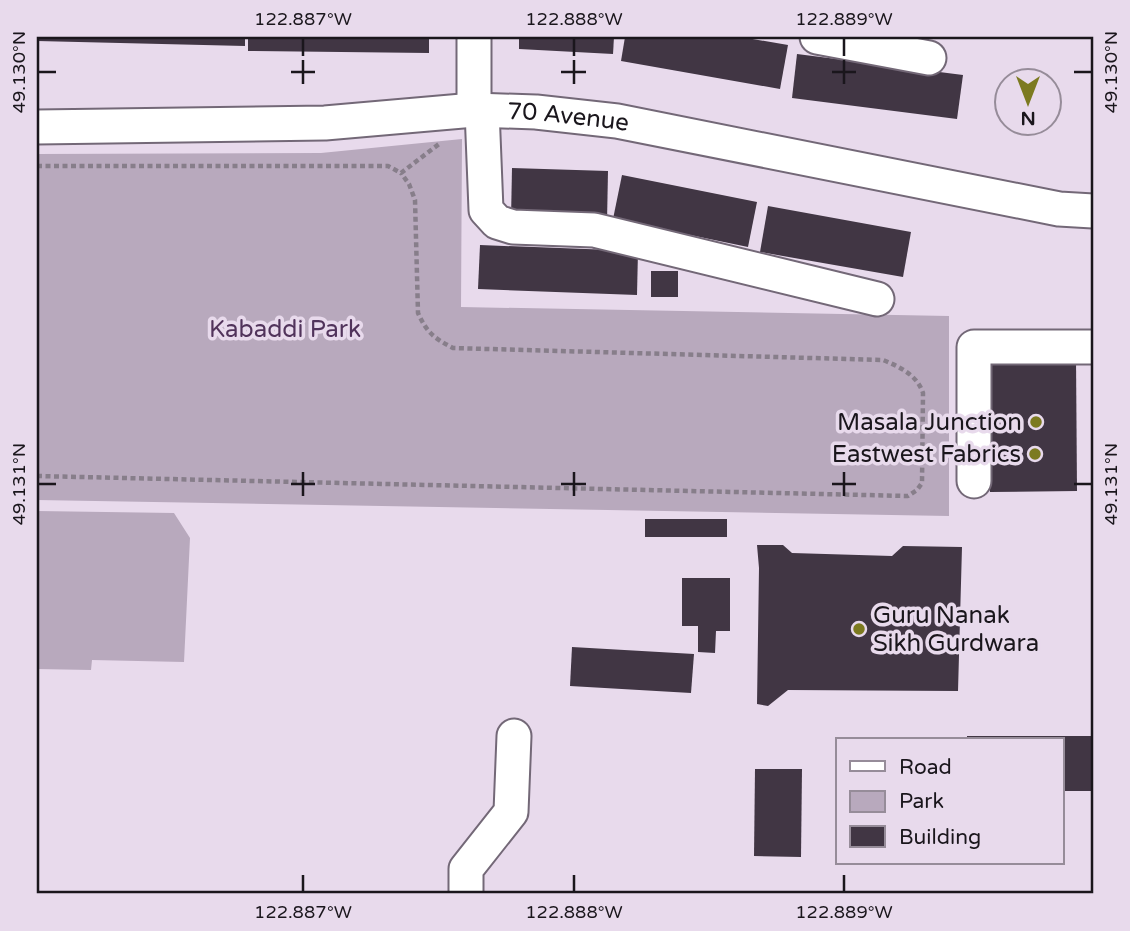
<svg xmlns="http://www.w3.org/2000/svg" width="1130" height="931" viewBox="0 0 1130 931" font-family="'Varela Round',sans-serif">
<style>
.green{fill:#b8a9bd}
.building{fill:#413644}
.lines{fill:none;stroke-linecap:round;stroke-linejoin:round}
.minor-casing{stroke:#736877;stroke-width:37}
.path{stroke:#877e8a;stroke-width:4.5;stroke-dasharray:5 3.5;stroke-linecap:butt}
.minor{stroke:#fff;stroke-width:33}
.ticks{fill:none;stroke:#1a161c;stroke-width:2.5}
.poi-dot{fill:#7c7a20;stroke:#e8daec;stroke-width:2.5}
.labels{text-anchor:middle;stroke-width:7;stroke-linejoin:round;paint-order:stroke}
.street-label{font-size:24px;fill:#1a161c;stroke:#e8daec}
.park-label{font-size:24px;fill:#51335b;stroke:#e8daec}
.poi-label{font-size:24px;fill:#1a161c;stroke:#e8daec;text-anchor:end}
.neatline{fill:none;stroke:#1a161c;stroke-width:2.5}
.ticks-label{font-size:18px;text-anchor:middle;fill:#1a161c}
</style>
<rect width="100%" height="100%" fill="#e8daec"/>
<g class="green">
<polygon points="462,139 461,307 949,316 949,516 37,500 37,154 321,153"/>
<polygon points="37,511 174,513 190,538 184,662 92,660 91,670 37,669"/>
</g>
<g class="building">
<polygon points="37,37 245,37 245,46 37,41"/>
<polygon points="248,37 429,37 429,53 248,51"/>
<polygon points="519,37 614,37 613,54 519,49"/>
<polygon points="625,37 741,37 788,45 780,89 621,61"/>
<polygon points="797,54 963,75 957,119 792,98"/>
<polygon points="512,168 608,171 607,222 511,219"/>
<polygon points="622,175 757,202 748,247 613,219"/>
<polygon points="768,206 911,232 903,277 760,252"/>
<polygon points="480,245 638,251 637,295 478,289"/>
<rect x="651" y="271" width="27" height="26"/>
<polygon points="988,358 1076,358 1077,491 990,492"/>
<rect x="645" y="519" width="82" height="18"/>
<polygon points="757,545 783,545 792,553 892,556 903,546 962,547 958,691 788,690 768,706 757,704 759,568"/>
<polygon points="682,578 730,578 730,631 716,631 715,653 698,652 698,626 682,626"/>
<polygon points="572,647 694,654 691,693 570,686"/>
<polygon points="967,736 1093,736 1093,791 1062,791 1062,740 967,740"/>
<polygon points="755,769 802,769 801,857 754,856"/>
</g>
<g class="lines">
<defs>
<g id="minor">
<polyline points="474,37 474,110"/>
<polyline points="817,37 929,58"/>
<polyline points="482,110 486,210 497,222 513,227 594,230 877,299"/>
<path id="s1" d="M37,127L325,123L474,110L536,112L617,121L1059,209L1093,211"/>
<polyline points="974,481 974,347 1093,347"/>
<polyline points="466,894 466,869 511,812 514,736"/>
</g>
</defs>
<use href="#minor" class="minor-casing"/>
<g class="path">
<polyline points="37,166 388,166 401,173 439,144"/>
<path d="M37,476L908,496L917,490L922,483L923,393C917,375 900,367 883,360L453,348C434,338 427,333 418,313L415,200L409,184L401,173"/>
</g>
<use href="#minor" class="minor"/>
</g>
<path class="ticks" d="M303,38V56M574,38V56M844,38V56M303,60V84M574,60V84M844,60V84M38,72H56M291,72H315M561,72H586M832,72H856M1074,72H1092M303,472V496M574,472V496M844,472V496M38,484H56M291,484H315M561,484H586M832,484H856M1074,484H1092M303,875V892M574,875V892M844,875V892"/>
<g class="poi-dot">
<circle cx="1036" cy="422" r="7"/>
<circle cx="1035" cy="454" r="7"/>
<circle cx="859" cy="629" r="7"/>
</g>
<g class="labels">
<g class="street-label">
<text dy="8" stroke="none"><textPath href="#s1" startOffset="532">70 Avenue</textPath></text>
</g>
<g class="park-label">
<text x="285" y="337">Kabaddi Park</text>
</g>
<g class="poi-label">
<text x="1022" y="430">Masala Junction</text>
<text x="1021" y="462">Eastwest Fabrics</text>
<text x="873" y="623" text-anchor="start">Guru Nanak<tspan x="873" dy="28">Sikh Gurdwara</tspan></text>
</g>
</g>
<rect width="1130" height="931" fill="none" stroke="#e8daec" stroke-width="77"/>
<rect x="836" y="738" width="228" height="126" fill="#e8daec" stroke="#968c99" stroke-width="2"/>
<rect x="850" y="761" width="35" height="10" fill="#ffffff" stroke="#968c99" stroke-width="2"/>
<text x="899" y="774" font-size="21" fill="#1a161c">Road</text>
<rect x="850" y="791" width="35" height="21" fill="#b8a9bd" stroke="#968c99" stroke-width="2"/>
<text x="899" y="808" font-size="21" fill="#1a161c">Park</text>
<rect x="850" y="826" width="35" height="21" fill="#413644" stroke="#968c99" stroke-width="2"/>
<text x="899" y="844" font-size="21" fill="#1a161c">Building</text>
<g transform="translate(1028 102) rotate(180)"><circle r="33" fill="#e8daec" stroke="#968c99" stroke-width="2"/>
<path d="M0-5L12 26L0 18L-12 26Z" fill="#7c7a20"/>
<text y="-10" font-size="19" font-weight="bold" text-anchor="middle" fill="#1a161c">N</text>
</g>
<rect x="38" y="38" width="1054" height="854" class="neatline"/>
<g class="ticks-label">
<text x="303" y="25">122.887°W</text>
<text x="574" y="25">122.888°W</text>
<text x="844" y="25">122.889°W</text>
<text transform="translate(1111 72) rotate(-90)" y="6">49.130°N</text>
<text transform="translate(19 72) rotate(-90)" y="6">49.130°N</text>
<text transform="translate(1111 484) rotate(-90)" y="6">49.131°N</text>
<text transform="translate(19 484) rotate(-90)" y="6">49.131°N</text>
<text x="303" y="918">122.887°W</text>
<text x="574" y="918">122.888°W</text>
<text x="844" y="918">122.889°W</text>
</g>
</svg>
